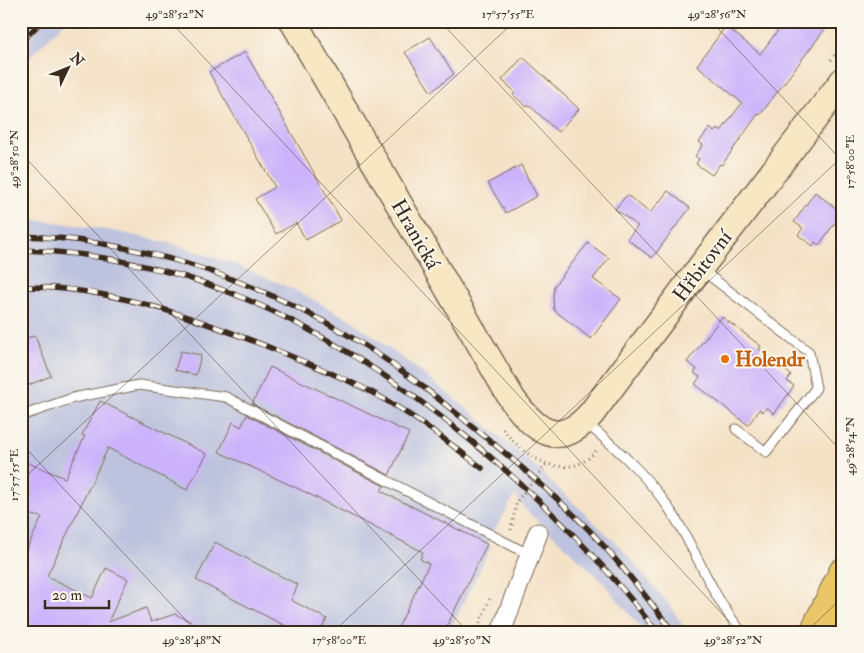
<svg xmlns="http://www.w3.org/2000/svg" width="864" height="653" viewBox="0 0 864 653" font-family="'IM FELL Double Pica',serif">
<style>
.industrial{fill:#bdc3de}
.building{fill:#cbb2fb}
.lines{fill:none;stroke-linecap:round;stroke-linejoin:round}
.lane-casing{stroke:#7c6a59;stroke-width:11}
.street-casing{stroke:#7c6a59;stroke-width:21}
.secondary-casing{stroke:#7c6a59;stroke-width:29}
.primary-casing{stroke:#7c6a59;stroke-width:30}
.path{stroke:#7c6a59;stroke-width:3;stroke-dasharray:1 4;stroke-linecap:butt}
.lane{stroke:#fff;stroke-width:9}
.street{stroke:#fff;stroke-width:19}
.secondary{stroke:#f7e8c3;stroke-width:26}
.primary{stroke:#ebc669;stroke-width:28}
.rail-casing{stroke:#3b2a1e;stroke-width:5.5}
.rail{stroke:#fbf7ec;stroke-width:4;stroke-dasharray:11;stroke-linecap:butt}
.ticks{fill:none;stroke:#3b2a1e;stroke-width:1;stroke-opacity:0.45}
.food-dot{fill:#e8710a;stroke:#fbf7ec;stroke-width:2}
.labels{text-anchor:middle;stroke-width:4;stroke-linejoin:round;paint-order:stroke}
.street-label{font-size:21px;fill:#3b2a1e;stroke:#fbf7ec}
.food-label{font-size:21px;font-weight:bold;fill:#c56008;stroke:#fbf7ec;text-anchor:start}
.neatline{fill:none;stroke:#3b2a1e;stroke-width:2}
.ticks-label{font-size:12px;text-anchor:middle;fill:#3b2a1e}
</style>
<rect width="100%" height="100%" fill="#fbf7ec"/>
<filter id="ink" filterUnits="userSpaceOnUse"><feTurbulence type="fractalNoise" baseFrequency=".02" numOctaves="2"/><feDisplacementMap in="SourceGraphic" scale="10" xChannelSelector="R" yChannelSelector="G"/><feConvolveMatrix kernelMatrix="1 2 1 2 8 2 1 2 1" color-interpolation-filters="sRGB"/></filter>
<filter id="wash" filterUnits="userSpaceOnUse"><feTurbulence type="fractalNoise" baseFrequency=".0096" numOctaves="4" result="noise"/><feDisplacementMap in="SourceGraphic" scale="20" xChannelSelector="R" yChannelSelector="G"/><feGaussianBlur stdDeviation="1.12" result="paint"/><feColorMatrix in="noise" values="0 0 0 0 0 0 0 0 0 0 0 0 0 0 0 0 0 1.4 0 .05"/><feComposite in="paint" operator="in"/></filter>
<g filter="url(#wash)">
<rect width="100%" height="100%" fill="#f4e2c7"/>
<g class="industrial">
<polygon points="21,21 66,21 21,66"/>
<polygon points="21,220 48,221 113,231 170,243 234,264 295,290 353,321 409,363 475,415 538,469 620,547 667,602 688,632 644,632 602,581 525,509 515,495 487,544 491,547 449,632 21,632"/>
</g>
<g id="blocks">
<g class="building">
<polygon points="785,21 831,21 760,115 758,114 722,165 720,164 712,175 696,164 699,159 695,156 703,145 699,142 710,128 714,132 717,129 721,131 742,103 697,65 726,26 760,54"/>
<polygon points="430,37 454,74 431,92 405,52"/>
<polygon points="245,52 341,220 306,240 296,223 276,234 255,199 275,187 209,72"/>
<polygon points="523,57 579,109 558,132 529,105 527,107 513,95 515,92 502,80"/>
<polygon points="521,165 537,196 506,213 488,183"/>
<polygon points="668,191 690,208 652,258 627,239 638,226 615,209 627,195 650,213"/>
<polygon points="815,192 842,213 819,245 815,242 813,246 798,235 803,228 794,222"/>
<polygon points="588,243 609,258 593,279 621,299 591,339 554,310 553,298 554,286"/>
<polygon points="722,317 761,346 759,349 791,375 787,381 794,386 774,414 767,407 763,412 760,409 748,425 695,384 700,377 694,373 697,369 687,362"/>
<polygon points="35,336 51,376 21,388 21,339"/>
<polygon points="181,351 201,355 196,375 175,370"/>
<polygon points="270,367 409,433 389,475 252,404"/>
<polygon points="100,401 207,454 187,490 108,448 47,576 92,598 106,568 128,579 108,622 146,608 151,622 175,614 212,632 21,632 21,561 42,517 21,513 21,460 65,478 85,436 82,435"/>
<polygon points="247,415 384,486 381,491 487,544 444,632 396,632 429,564 420,559 423,552 301,490 219,452 233,422 241,427"/>
<polygon points="215,542 298,585 291,600 327,619 320,632 297,632 196,580"/>
</g>
</g>
</g>
<g filter="url(#ink)">
<use href="#blocks" fill-opacity="0" stroke="#7c6a59" stroke-width="1"/>
<g class="lines">
<defs>
<g id="lane">
<polyline points="702,270 809,352 816,388 766,452 736,429"/>
<polyline points="21,416 73,398 139,385 226,397 530,555"/>
<path d="M585,422C619,450 650,478 674,516C698,554 712,597 742,632"/>
</g>
<polyline id="street" points="501,632 538,533"/>
<path id="secondary" d="M293,21L512,399C535,430 558,451 591,414L700,268L843,81"/>
<g id="primary">
<polyline points="814,632 843,572"/>
<polyline points="840,632 843,627"/>
</g>
</defs>
<use href="#lane" class="lane-casing"/>
<use href="#street" class="street-casing"/>
<use href="#secondary" class="secondary-casing"/>
<use href="#primary" class="primary-casing"/>
<g class="path">
<polyline points="831,60 843,44"/>
<path d="M503,429C523,457 567,485 596,451"/>
<polyline points="511,530 517,501 546,465"/>
<polyline points="476,632 490,598"/>
</g>
<use href="#lane" class="lane"/>
<use href="#street" class="street"/>
<use href="#secondary" class="secondary"/>
<use href="#primary" class="primary"/>
<defs>
<g id="rail">
<polyline points="21,42 42,21"/>
<path d="M21,236C136,239 253,278 351,337C394,363 433,394 472,426C513,459 553,493 590,531C620,563 647,597 673,632"/>
<path d="M21,250C92,252 165,267 231,293C389,356 554,497 657,632"/>
<path d="M21,287C107,286 187,315 266,346C302,361 339,375 373,393C412,414 447,441 482,468"/>
</g>
</defs>
<use href="#rail" class="rail-casing"/>
<use href="#rail" class="rail"/>
</g>
</g>
<path class="ticks" d="M170,21L739,632M440,21L843,453M711,21L843,162M21,40L42,21M21,153L468,632M21,443L197,632M21,481L515,21M333,632L843,156M806,632L843,597"/>
<circle class="food-dot" cx="725" cy="359" r="5"/>
<g class="labels">
<g class="street-label">
<text transform="translate(416 234) rotate(60)" y="7">Hranická</text>
<text transform="translate(702 266) rotate(-53)" y="7">Hřbitovní</text>
</g>
<g class="food-label">
<text x="735" y="366">Holendr</text>
</g>
</g>
<rect width="864" height="653" fill="none" stroke="#fbf7ec" stroke-width="55"/>
<g transform="translate(68 68) rotate(47)" stroke="#fbf7ec" stroke-width="4" paint-order="stroke">
<path d="M0-4L9 19L0 12L-9 19Z" fill="#3b2a1e"/>
<text y="-8" font-size="14" font-weight="bold" text-anchor="middle" fill="#3b2a1e">N</text>
</g>
<path d="M45 600v8h64v-8" fill="none" stroke="#3b2a1e" stroke-width="2.5"/>
<text x="52" y="600" font-size="15" fill="#3b2a1e" stroke="#fbf7ec" stroke-width="4" paint-order="stroke">20 m</text>
<rect x="28" y="28" width="808" height="598" class="neatline"/>
<g class="ticks-label">
<text x="175" y="18">49°28'52"N</text>
<text x="508" y="18">17°57'55"E</text>
<text x="717" y="18">49°28'56"N</text>
<text transform="translate(14 159) rotate(-90)" y="4">49°28'50"N</text>
<text transform="translate(850 162) rotate(-90)" y="4">17°58'00"E</text>
<text transform="translate(850 446) rotate(-90)" y="4">49°28'54"N</text>
<text transform="translate(14 475) rotate(-90)" y="4">17°57'55"E</text>
<text x="192" y="644">49°28'48"N</text>
<text x="339" y="644">17°58'00"E</text>
<text x="462" y="644">49°28'50"N</text>
<text x="733" y="644">49°28'52"N</text>
</g>
</svg>
